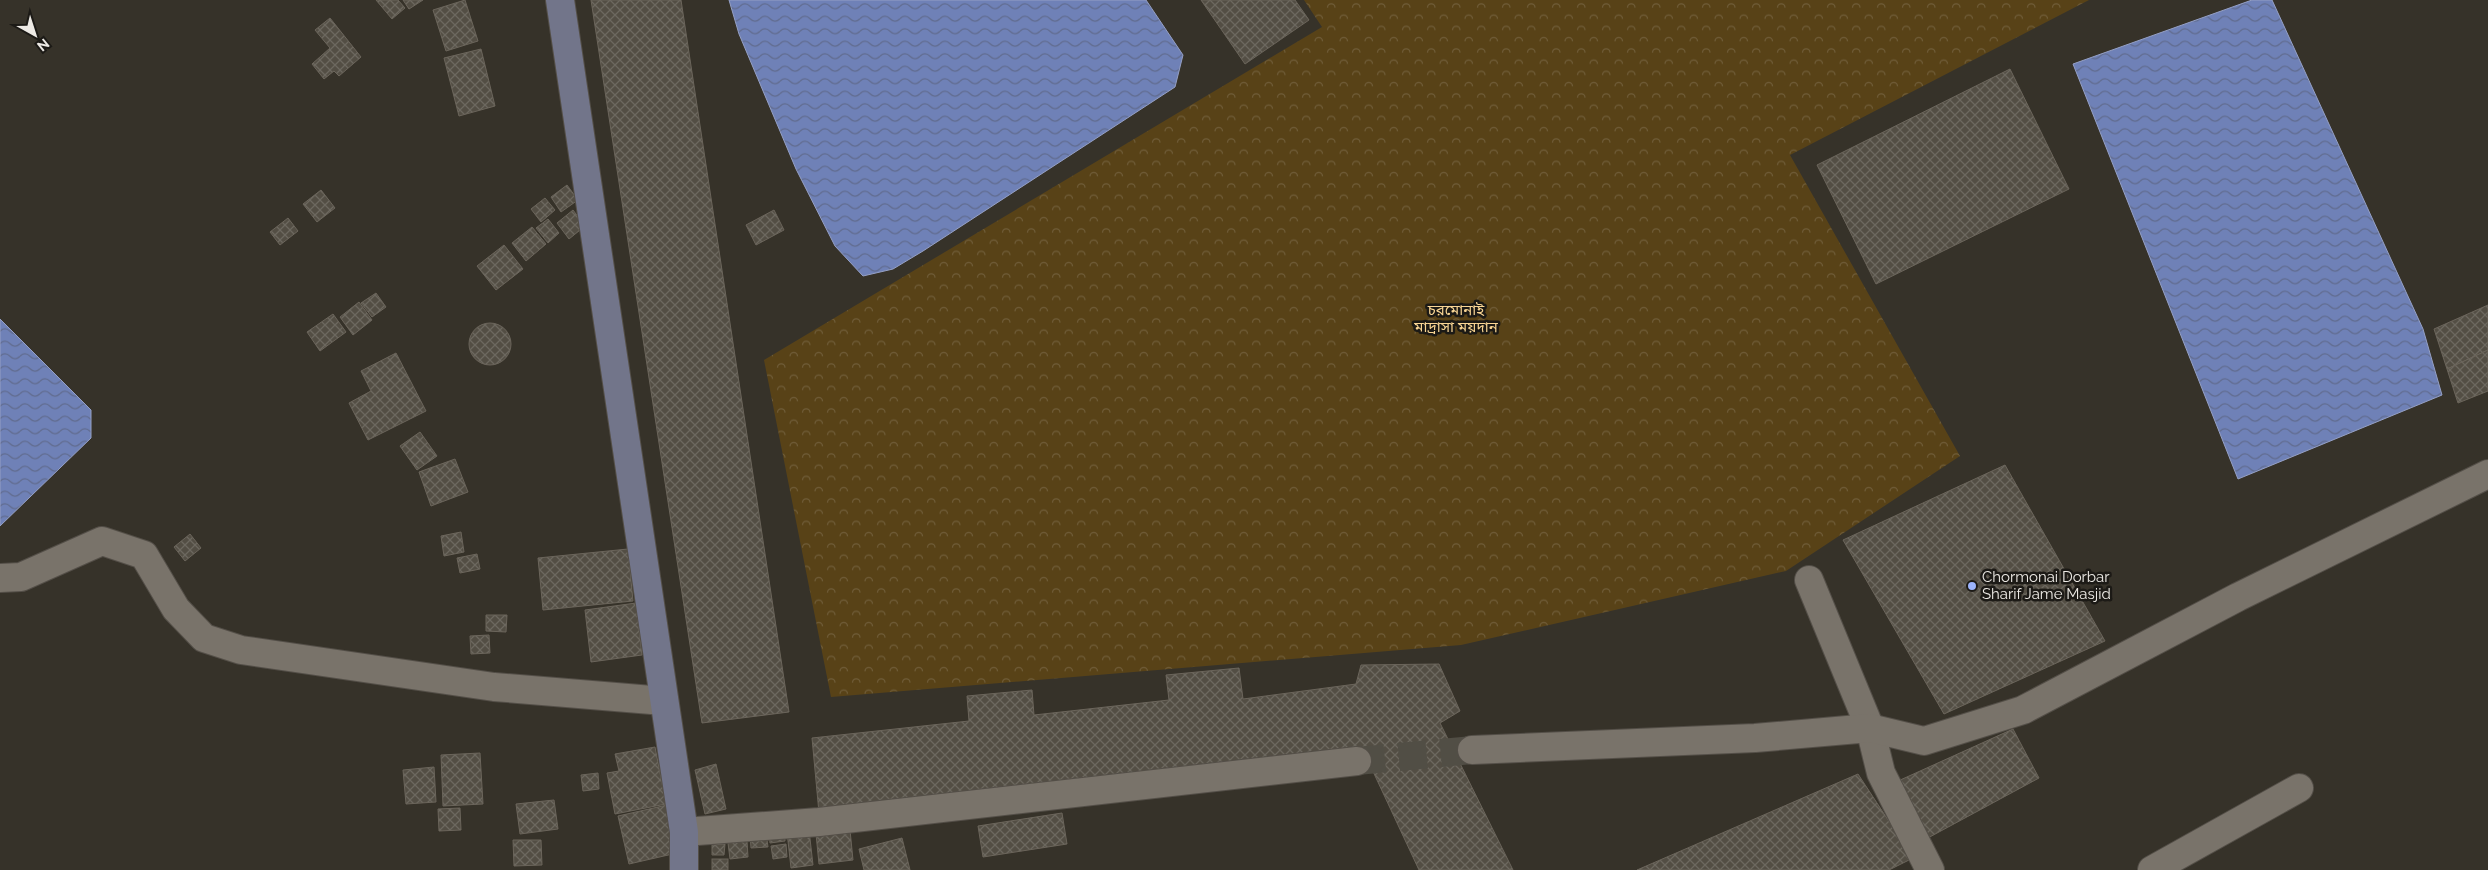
<svg xmlns="http://www.w3.org/2000/svg" width="2488" height="870" viewBox="0 0 2488 870" font-family="Raleway,'Noto Sans Bengali',sans-serif">
<style>
.park{fill:url(#park-crowns)}
.water{fill:url(#water-waves);stroke:#95a0c5}
.building{fill:url(#building-cross-hatch);stroke:#6b655b}
.lines{fill:none;stroke-linecap:round;stroke-linejoin:round}
.street-tunnel{stroke:#514e45;stroke-width:28;stroke-dasharray:28 14;stroke-linecap:butt}
.street-casing{stroke:#544f48;stroke-width:30}
.secondary-casing{stroke:#544f48;stroke-width:30}
.street{stroke:#79736a;stroke-width:28}
.secondary{stroke:#72758a;stroke-width:28}
.poi-dot{fill:#9cb4fd;stroke:#1c1a16;stroke-width:2}
.labels{text-anchor:middle;stroke-width:5;stroke-linejoin:round;paint-order:stroke}
.park-label{font-size:15px;fill:#fad694;stroke:#1c1a16}
.poi-label{font-size:15px;fill:#edeae5;stroke:#1c1a16;text-anchor:start}
</style>
<defs>
<pattern id="park-crowns" width="20" height="18" patternUnits="userSpaceOnUse" patternTransform="scale(1.25)"><rect width="20" height="18" fill="#584217"/><path d="M2 6a3 3 0 1 1 6 0M12 15a3 3 0 1 1 6 0" fill="none" stroke="#705d39"/></pattern>
<pattern id="water-waves" width="16" height="10" patternUnits="userSpaceOnUse" patternTransform="scale(1.25)"><rect width="16" height="10" fill="#6f81b7"/><path d="M0 5q4-4 8 0t8 0" fill="none" stroke="#616c8f"/></pattern>
<pattern id="building-cross-hatch" width="8" height="8" patternUnits="userSpaceOnUse" patternTransform="scale(1.25)"><rect width="8" height="8" fill="#534e44"/><path d="M0 0l8 8M0 8l8-8" fill="none" stroke="#6c685f"/></pattern>
</defs>
<rect width="100%" height="100%" fill="#363229"/>
<polygon class="park" points="1304,0 2089,0 1790,155 1960,456 1786,571 1461,645 831,697 764,360 1322,27"/>
<g class="water">
<polygon points="729,0 1146,0 1183,55 1175,87 923,251 893,269 863,276 835,246 796,169 739,34"/>
<polygon points="2252,0 2272,0 2423,329 2442,395 2238,479 2073,64"/>
<polygon points="0,319 91,410 91,438 0,526"/>
</g>
<g class="building">
<polygon points="376,0 398,0 405,8 392,19"/>
<polygon points="403,0 423,0 409,9"/>
<polygon points="465,0 478,41 446,51 433,10"/>
<polygon points="591,0 681,0 789,712 702,723"/>
<polygon points="1201,0 1295,0 1309,20 1245,64"/>
<polygon points="330,18 361,57 339,76 334,71 324,79 312,64 330,48 315,30"/>
<polygon points="481,49 495,106 459,116 444,58"/>
<polygon points="2010,69 2069,189 1876,284 1817,165"/>
<polygon points="567,185 578,200 561,212 551,197"/>
<polygon points="321,190 335,208 317,222 303,204"/>
<polygon points="545,198 555,210 541,222 531,209"/>
<polygon points="573,210 585,226 569,239 557,223"/>
<polygon points="774,210 784,230 756,245 746,225"/>
<polygon points="288,218 298,231 280,245 270,232"/>
<polygon points="548,219 559,233 548,243 536,228"/>
<polygon points="532,227 546,244 526,261 512,243"/>
<polygon points="504,245 523,269 496,290 477,266"/>
<polygon points="376,293 386,307 372,317 361,303"/>
<polygon points="359,302 372,320 353,335 340,317"/>
<polygon points="2488,305 2488,350 2447,369 2434,329"/>
<polygon points="333,314 346,332 320,351 307,332"/>
<circle cx="490" cy="344" r="21"/>
<polygon points="2488,350 2488,391 2458,403 2447,369"/>
<polygon points="396,353 426,411 368,440 349,403 371,391 361,371"/>
<polygon points="420,432 437,456 417,470 400,446"/>
<polygon points="455,459 468,492 431,506 419,472"/>
<polygon points="2005,465 2105,641 1944,714 1843,540"/>
<polygon points="461,532 464,552 444,556 441,536"/>
<polygon points="190,534 201,548 185,561 174,547"/>
<polygon points="628,549 633,601 543,610 538,558"/>
<polygon points="477,554 480,569 460,573 457,558"/>
<polygon points="636,603 642,655 591,662 585,610"/>
<polygon points="486,615 507,615 506,632 486,631"/>
<polygon points="489,635 490,653 471,654 470,636"/>
<polygon points="1439,664 1460,711 1440,723 1513,870 1419,870 1363,750 819,813 812,738 969,721 967,696 1032,690 1034,715 1169,700 1166,675 1239,668 1243,699 1356,684 1361,665"/>
<polygon points="2013,729 2039,778 1926,839 1898,781"/>
<polygon points="655,747 666,804 615,814 607,773 619,771 615,754"/>
<polygon points="480,753 483,804 443,806 441,755"/>
<polygon points="716,764 726,809 705,814 695,770"/>
<polygon points="434,767 436,802 406,804 403,770"/>
<polygon points="598,773 599,789 583,791 581,775"/>
<polygon points="1858,774 1913,858 1889,870 1637,870"/>
<polygon points="554,800 558,829 520,834 516,804"/>
<polygon points="667,805 677,853 629,864 618,816"/>
<polygon points="460,808 461,830 439,831 438,809"/>
<polygon points="1062,813 1067,844 983,857 978,826"/>
<polygon points="784,830 785,841 770,843 769,832"/>
<polygon points="809,830 813,865 791,868 787,832"/>
<polygon points="850,830 853,860 819,864 816,834"/>
<polygon points="766,833 768,847 751,848 750,835"/>
<polygon points="902,838 910,870 864,870 859,849"/>
<polygon points="513,840 541,840 542,865 514,866"/>
<polygon points="747,841 748,857 730,859 728,843"/>
<polygon points="725,844 724,855 712,855 712,845"/>
<polygon points="786,844 787,857 773,859 771,846"/>
<rect x="712" y="859" width="16" height="11"/>
</g>
<g class="lines">
<polyline class="street-tunnel" points="1357,761 1472,750"/>
<defs>
<g id="street">
<polyline points="0,578 21,577 102,541 144,555 176,609 204,638 241,650 494,687 664,701"/>
<polyline points="1809,580 1870,728 1881,773 1930,870"/>
<polyline points="1472,750 1755,738 1870,728 1924,741 2023,710 2238,597 2488,474"/>
<polyline points="684,832 819,822 1357,761"/>
<polyline points="2152,870 2299,788"/>
</g>
<polyline id="secondary" points="560,0 684,832 684,870"/>
</defs>
<use href="#street" class="street-casing"/>
<use href="#secondary" class="secondary-casing"/>
<use href="#street" class="street"/>
<use href="#secondary" class="secondary"/>
</g>
<circle class="poi-dot" cx="1972" cy="586" r="5"/>
<g class="labels">
<g class="park-label">
<text x="1456" y="315">চরমোনাই<tspan x="1456" dy="17">মাদ্রাসা ময়দান</tspan></text>
</g>
<g class="poi-label">
<text x="1982" y="582">Chormonai Dorbar<tspan x="1982" dy="17">Sharif Jame Masjid</tspan></text>
</g>
</g>
<g transform="translate(35 35) rotate(141)" stroke="#1c1a16" stroke-width="4" paint-order="stroke">
<path d="M0-4L9 19L0 12L-9 19Z" fill="#edeae5"/>
<text y="-8" font-size="14" font-weight="bold" text-anchor="middle" fill="#edeae5">N</text>
</g>
</svg>
